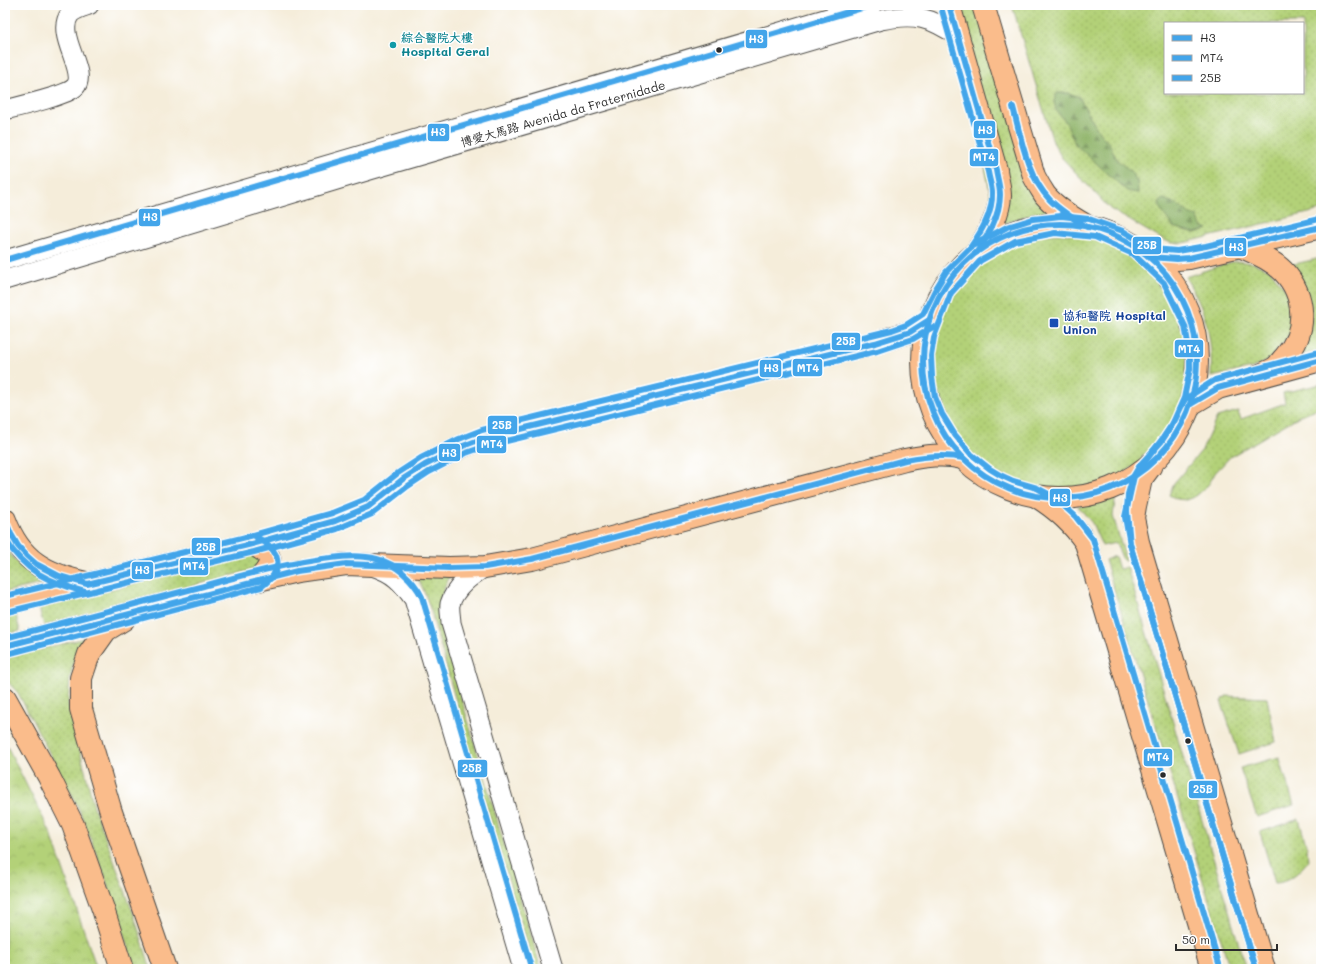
<svg xmlns="http://www.w3.org/2000/svg" width="1326" height="974" viewBox="0 0 1326 974" font-family="Mali,'LXGW WenKai TC',sans-serif">
<style>
.grass{fill:url(#grass-dots);stroke:#6f7e52;fill-rule:evenodd}
.forest{fill:url(#forest-firs);stroke:#5c6f4a}
.park{fill:url(#park-crowns);stroke:#6f7e52}
.lines{fill:none;stroke-linecap:round;stroke-linejoin:round}
.minor-casing{stroke:#494845;stroke-width:21}
.major-casing{stroke:#494845;stroke-width:24}
.minor{stroke:#fff;stroke-width:19}
.major{stroke:#fabc8b;stroke-width:22}
.tram{stroke:#2b2b2b;stroke-width:1}
.bus-1-casing{stroke:#fff;stroke-width:9}
.bus-2-casing{stroke:#fff;stroke-width:9}
.bus-3-casing{stroke:#fff;stroke-width:9}
.bus-1{stroke:#43a5ea;stroke-width:6}
.bus-2{stroke:#43a5ea;stroke-width:6}
.bus-3{stroke:#43a5ea;stroke-width:6}
.culture-dot{fill:#0f9aa8;stroke:#fff;stroke-width:1.5}
.bus-dot{fill:#2b2b2b;stroke:#fff;stroke-width:1.5}
.transit-dot{fill:#1a4fb4;stroke:#fff;stroke-width:1.5}
.labels{text-anchor:middle;stroke-width:3;stroke-linejoin:round;paint-order:stroke}
.culture-label{font-size:12px;font-weight:bold;fill:#0d838f;stroke:#fff;text-anchor:start}
.street-label{font-size:12px;fill:#2b2b2b;stroke:#fff}
.transit-label{font-size:12px;font-weight:bold;fill:#164399;stroke:#fff;text-anchor:start}
.line-badge{stroke:#fff;stroke-width:1.5}
.badge-label{font-size:11px;text-anchor:middle;font-weight:bold;fill:#fff}
</style>
<defs>
<pattern id="grass-dots" width="8" height="8" patternUnits="userSpaceOnUse"><rect width="8" height="8" fill="#b3d178"/><path d="M2 2h.1M6 6h.1" fill="none" stroke="#9ab468" stroke-width="1.8" stroke-linecap="round"/></pattern>
<pattern id="forest-firs" width="22" height="20" patternUnits="userSpaceOnUse"><rect width="22" height="20" fill="#8eb368"/><path d="M5 1l3.5 6h-7zM16 11l3.5 6h-7z" fill="#749256"/></pattern>
<pattern id="park-crowns" width="20" height="18" patternUnits="userSpaceOnUse"><rect width="20" height="18" fill="#b3d178"/><path d="M2 6a3 3 0 1 1 6 0M12 15a3 3 0 1 1 6 0" fill="none" stroke="#9ab468"/></pattern>
</defs>
<rect width="100%" height="100%" fill="#fff"/>
<filter id="ink" filterUnits="userSpaceOnUse"><feTurbulence type="fractalNoise" baseFrequency=".025" numOctaves="2"/><feDisplacementMap in="SourceGraphic" scale="8" xChannelSelector="R" yChannelSelector="G"/><feConvolveMatrix kernelMatrix="1 2 1 2 8 2 1 2 1" color-interpolation-filters="sRGB"/></filter>
<filter id="wash" filterUnits="userSpaceOnUse"><feTurbulence type="fractalNoise" baseFrequency=".012" numOctaves="4" result="noise"/><feDisplacementMap in="SourceGraphic" scale="16" xChannelSelector="R" yChannelSelector="G"/><feGaussianBlur stdDeviation="0.9" result="paint"/><feColorMatrix in="noise" values="0 0 0 0 0 0 0 0 0 0 0 0 0 0 0 0 0 1.4 0 .05"/><feComposite in="paint" operator="in"/></filter>
<g filter="url(#wash)">
<rect width="100%" height="100%" fill="#f5edda"/>
<g class="grass">
<path d="M953,5H977L1051,213C1032,213 1015,218 997,227Z"/>
<path d="M1012,5H1321V210L1183,243H1171L1158,237L1110,209L1062,158L1053,142ZM1165,23H1303V93H1165Z"/>
<circle cx="1060" cy="362" r="128"/>
<polygon points="1321,258 1321,350 1297,356 1286,266"/>
<path d="M1235,261L1253,263L1270,270L1292,298L1291,333L1268,361L1252,368L1211,377C1213,339 1206,309 1185,277Z"/>
<polygon points="1321,384 1321,407 1301,415 1230,457 1215,473 1209,484 1203,490 1196,496 1186,500 1177,499 1169,495 1174,483 1202,450 1217,417 1238,411 1241,419 1285,403 1283,393"/>
<polygon points="1116,494 1113,516 1126,560 1123,560 1116,543 1102,546 1092,523 1078,506 1096,503"/>
<path d="M5,547C14,563 31,572 45,583L5,592Z"/>
<polygon points="254,552 258,552 259,568 44,626 39,608"/>
<polygon points="1115,556 1119,569 1127,567 1246,969 1230,969 1105,560"/>
<path d="M416,574L450,576C440,595 438,608 441,629L541,969H535L467,741L431,611L424,591Z"/>
<polygon points="16,615 20,631 5,635 5,618"/>
<polygon points="85,638 75,657 70,677 68,703 94,807 134,915 151,969 135,969 104,874 79,809 18,693 5,679 5,658"/>
<polygon points="1226,696 1267,698 1276,742 1239,754 1221,701"/>
<polygon points="1279,757 1294,805 1257,817 1240,768"/>
<path d="M1299,819L1307,848L1308,861C1299,872 1289,883 1275,883L1260,832Z"/>
</g>
<g class="forest">
<polygon points="1057,93 1069,93 1079,97 1100,134 1109,143 1117,160 1130,171 1137,181 1138,193 1127,191 1075,144 1067,124 1056,110 1054,101"/>
<polygon points="1163,199 1174,203 1190,214 1197,216 1201,226 1208,229 1195,233 1173,227 1161,210 1159,202"/>
</g>
<polygon class="park" points="5,742 51,834 97,969 5,969"/>
</g>
<g filter="url(#ink)">
<g class="lines">
<defs>
<g id="minor">
<path d="M5,110C17,107 68,95 75,87C89,72 54,35 70,14C75,9 83,7 89,5"/>
<polyline points="5,260 872,5"/>
<path d="M5,280L370,170L881,20C914,13 930,17 958,36"/>
<path d="M372,566C394,573 401,581 414,599L523,969"/>
<path d="M485,567C471,576 455,587 450,604C449,610 451,618 451,623L553,969"/>
</g>
<g id="major">
<path d="M949,5L996,170C997,179 1000,187 1000,196C999,216 988,235 977,251"/>
<path d="M983,5L1034,176C1037,182 1041,189 1045,195C1056,208 1071,217 1085,225"/>
<circle cx="1060" cy="361" r="137"/>
<path d="M1240,246C1255,253 1271,259 1283,271C1306,295 1308,332 1285,357C1282,360 1279,365 1275,368C1270,371 1264,373 1258,376"/>
<polyline points="1150,257 1177,259 1189,258 1321,227"/>
<polyline points="1191,404 1218,388 1321,360"/>
<polyline points="1150,467 1141,479 1135,506 1133,518 1138,542 1264,969"/>
<path d="M1036,496C1057,509 1073,523 1086,543L1212,969"/>
<path d="M5,520C20,561 46,574 86,583"/>
<path d="M252,544C274,554 275,564 258,580"/>
<polyline points="5,604 252,544 335,521 368,507 403,479 425,465 463,446 484,438 875,343 910,332 929,320"/>
<polyline points="124,619 106,630 89,654 81,678 81,709 111,812 165,969"/>
<path d="M5,646L258,580L297,571L346,564L449,568L485,567L532,559L905,460C925,456 943,453 963,458"/>
<polyline points="5,698 49,777 73,825 103,909 122,969"/>
</g>
</defs>
<use href="#minor" class="minor-casing"/>
<use href="#major" class="major-casing"/>
<use href="#minor" class="minor"/>
<use href="#major" class="major"/>
<polyline class="tram" points="956,42 994,174"/>
<defs>
<g id="bus-1">
<path d="M949,5L996,170C997,178 1000,186 1000,195C1000,216 988,235 977,252"/>
<path d="M1013,107C1021,138 1027,176 1050,200C1061,211 1074,219 1087,227"/>
<circle cx="1060" cy="361" r="137"/>
<polyline points="1150,257 1177,259 1189,258 1321,227"/>
<polyline points="5,260 872,5"/>
<polyline points="1191,404 1218,388 1321,360"/>
<polyline points="5,520 11,534 18,546 27,556 36,564 59,576 87,584 252,544 335,521 368,507 403,479 425,465 463,446 484,438 875,343 910,332 929,320"/>
<path d="M5,646L297,571L346,564L449,568L485,567L532,559L905,460C925,456 943,454 963,458"/>
</g>
<g id="bus-2">
<path d="M941,7L988,172C989,179 992,186 992,193C993,213 981,232 970,248"/>
<path d="M5,539C25,572 49,582 85,592"/>
<polyline points="7,612 254,552 337,529 372,514 408,486 429,472 466,453 486,446 877,351 913,339 933,327"/>
<path d="M7,654L261,587C286,569 281,550 256,537"/>
<polyline points="1220,967 1093,539 1075,516 1054,497 1037,488 1013,481 1000,475 990,469 971,454 955,435 942,414 935,397 932,377 931,356 934,337 951,293 980,261 1015,241 1055,233 1095,237 1133,254 1164,283 1185,326 1190,354 1190,369 1184,398 1172,425 1161,442 1140,465 1133,477 1128,494 1127,511 1130,544 1256,969"/>
</g>
<g id="bus-3">
<polyline points="5,596 250,536 332,513 364,500 398,473 421,458 459,439 482,430 892,330 906,325 923,314 935,290 946,272 972,246 1007,227 1033,219 1061,216 1089,219 1123,231 1153,249 1177,251 1206,246 1319,219"/>
<path d="M5,638C69,621 132,605 196,588C240,576 285,563 331,558C346,556 362,555 377,559C396,564 413,579 422,597L531,967"/>
<polyline points="1256,969 1130,544 1125,517 1134,476 1163,438 1175,420 1185,399 1215,380 1319,352"/>
</g>
</defs>
<use href="#bus-1" class="bus-1-casing"/>
<use href="#bus-2" class="bus-2-casing"/>
<use href="#bus-3" class="bus-3-casing"/>
<use href="#bus-1" class="bus-1"/>
<use href="#bus-2" class="bus-2"/>
<use href="#bus-3" class="bus-3"/>
</g>
</g>
<circle class="culture-dot" cx="393" cy="45" r="4"/>
<g class="bus-dot">
<circle cx="719" cy="50" r="3.5"/>
<circle cx="1188" cy="741" r="3.5"/>
<circle cx="1163" cy="775" r="3.5"/>
</g>
<rect class="transit-dot" x="1049" y="318" width="10" height="10" rx="2"/>
<g class="labels">
<g class="culture-label">
<text x="401" y="42">綜合醫院大樓<tspan x="401" dy="14">Hospital Geral</tspan></text>
</g>
<g class="street-label">
<text transform="translate(563 114) rotate(-16)" y="4">博愛大馬路 Avenida da Fraternidade</text>
</g>
<g class="transit-label">
<text x="1063" y="320">協和醫院 Hospital<tspan x="1063" dy="14">Union</tspan></text>
</g>
</g>
<g class="line-badge">
<rect x="745" y="29" width="23" height="20" rx="4" fill="#43a5ea"/>
<rect x="973" y="120" width="23" height="19" rx="4" fill="#43a5ea"/>
<rect x="427" y="123" width="23" height="19" rx="4" fill="#43a5ea"/>
<rect x="969" y="148" width="30" height="19" rx="4" fill="#43a5ea"/>
<rect x="138" y="208" width="23" height="19" rx="4" fill="#43a5ea"/>
<rect x="1132" y="236" width="30" height="19" rx="4" fill="#43a5ea"/>
<rect x="1224" y="237" width="23" height="20" rx="4" fill="#43a5ea"/>
<rect x="831" y="332" width="30" height="19" rx="4" fill="#43a5ea"/>
<rect x="1174" y="339" width="30" height="19" rx="4" fill="#43a5ea"/>
<rect x="792" y="358" width="31" height="19" rx="4" fill="#43a5ea"/>
<rect x="759" y="359" width="23" height="19" rx="4" fill="#43a5ea"/>
<rect x="487" y="415" width="31" height="20" rx="4" fill="#43a5ea"/>
<rect x="476" y="435" width="31" height="19" rx="4" fill="#43a5ea"/>
<rect x="438" y="443" width="23" height="19" rx="4" fill="#43a5ea"/>
<rect x="1049" y="488" width="22" height="19" rx="4" fill="#43a5ea"/>
<rect x="191" y="537" width="30" height="19" rx="4" fill="#43a5ea"/>
<rect x="179" y="557" width="30" height="19" rx="4" fill="#43a5ea"/>
<rect x="131" y="561" width="23" height="19" rx="4" fill="#43a5ea"/>
<rect x="1143" y="748" width="30" height="19" rx="4" fill="#43a5ea"/>
<rect x="457" y="759" width="31" height="19" rx="4" fill="#43a5ea"/>
<rect x="1188" y="780" width="30" height="19" rx="4" fill="#43a5ea"/>
</g>
<g class="badge-label">
<text x="756" y="43">H3</text>
<text x="985" y="134">H3</text>
<text x="438" y="136">H3</text>
<text x="984" y="161">MT4</text>
<text x="150" y="221">H3</text>
<text x="1147" y="249">25B</text>
<text x="1236" y="251">H3</text>
<text x="846" y="345">25B</text>
<text x="1189" y="353">MT4</text>
<text x="808" y="372">MT4</text>
<text x="771" y="372">H3</text>
<text x="502" y="429">25B</text>
<text x="492" y="448">MT4</text>
<text x="449" y="457">H3</text>
<text x="1060" y="502">H3</text>
<text x="206" y="551">25B</text>
<text x="194" y="570">MT4</text>
<text x="142" y="574">H3</text>
<text x="1158" y="761">MT4</text>
<text x="472" y="772">25B</text>
<text x="1203" y="793">25B</text>
</g>
<rect width="1326" height="974" fill="none" stroke="#fff" stroke-width="20"/>
<rect x="1164" y="22" width="140" height="72" fill="#ffffff" stroke="#aaaaaa"/>
<rect x="1172" y="35" width="20" height="6" fill="#43a5ea" stroke="#aaaaaa"/>
<text x="1200" y="42" font-size="12" fill="#2b2b2b">H3</text>
<rect x="1172" y="55" width="20" height="6" fill="#43a5ea" stroke="#aaaaaa"/>
<text x="1200" y="62" font-size="12" fill="#2b2b2b">MT4</text>
<rect x="1172" y="75" width="20" height="6" fill="#43a5ea" stroke="#aaaaaa"/>
<text x="1200" y="82" font-size="12" fill="#2b2b2b">25B</text>
<path d="M1176 944v6h101v-6" fill="none" stroke="#2b2b2b" stroke-width="2"/>
<text x="1182" y="944" font-size="12" fill="#2b2b2b" stroke="#ffffff" stroke-width="3" paint-order="stroke">50 m</text>
</svg>
